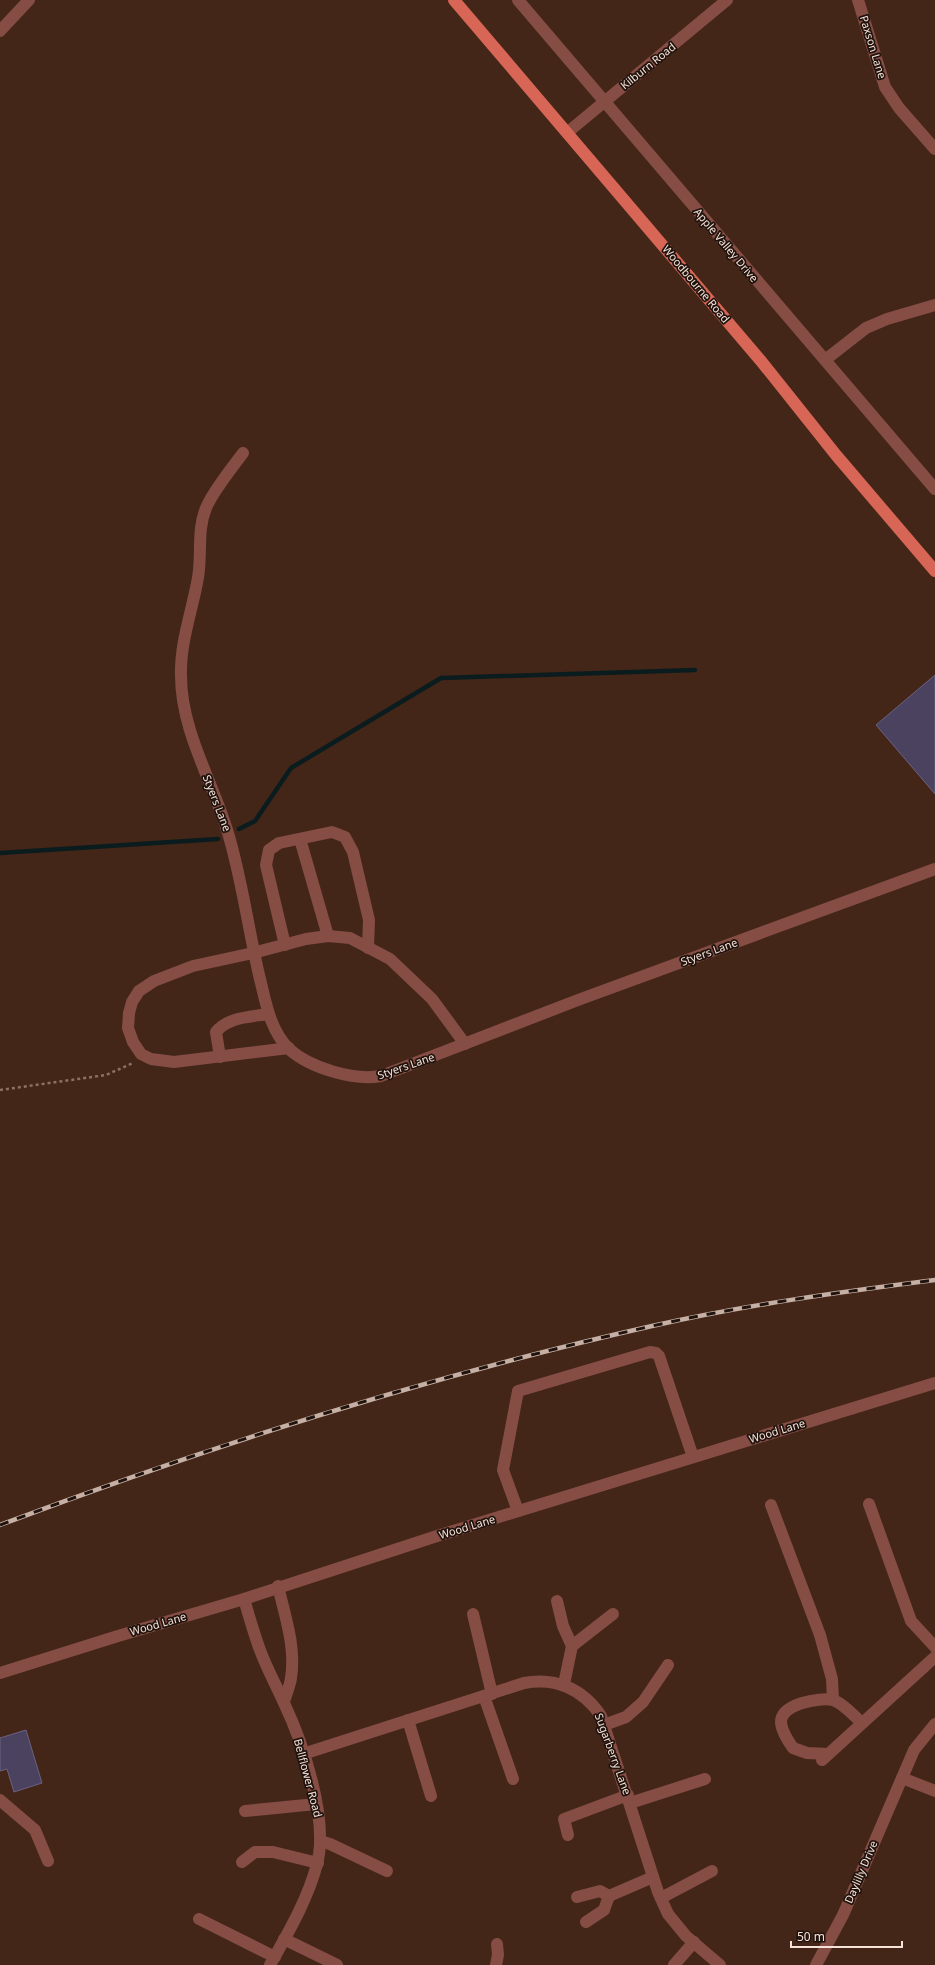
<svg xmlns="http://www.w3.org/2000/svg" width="935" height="1965" viewBox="0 0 935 1965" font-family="'Noto Sans',sans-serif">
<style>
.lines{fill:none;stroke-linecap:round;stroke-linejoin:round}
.stream{stroke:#0b1c1e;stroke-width:4.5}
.building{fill:#4a425f;stroke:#6a6282}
.path{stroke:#8b7165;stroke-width:2.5;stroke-dasharray:3 3;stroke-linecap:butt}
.minor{stroke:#854d44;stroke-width:12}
.major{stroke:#d86656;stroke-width:12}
.rail-casing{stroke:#c6b0a5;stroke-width:4.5}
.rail{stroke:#20130d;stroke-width:3;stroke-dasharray:9;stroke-linecap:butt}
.labels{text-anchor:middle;stroke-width:3.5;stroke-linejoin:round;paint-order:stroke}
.street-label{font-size:11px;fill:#f6e2d9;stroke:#20130d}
</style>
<rect width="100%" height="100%" fill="#432618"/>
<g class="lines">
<g class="stream">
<polyline points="239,829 255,821 291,768 441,678 695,670"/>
<polyline points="0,853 218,839"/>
</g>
</g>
<g class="building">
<polygon points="935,675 935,794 876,725"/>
<polygon points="26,1730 42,1783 14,1792 7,1769 0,1771 0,1738"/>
</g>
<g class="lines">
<polyline class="path" points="0,1090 106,1075 133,1063"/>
<g class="minor">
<polyline points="518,0 935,489"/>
<polyline points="858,0 885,87 899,108 935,149"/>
<polyline points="0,31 29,0"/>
<polyline points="568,132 727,0"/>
<polyline points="825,360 866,328 887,319 935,305"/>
<path d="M243,453C232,468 213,491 206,508C196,532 203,558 197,583C191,614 180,644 181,676C181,733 216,787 230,840C243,886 249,933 260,979C266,1003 270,1030 289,1049C310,1068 354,1081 381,1076L578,1000L935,869"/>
<polyline points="300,839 328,936"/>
<polyline points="285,945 266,865 269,850 279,843 332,832 345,837 353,852 369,920 368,948"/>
<polyline points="289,1048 174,1062 151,1059 141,1054 133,1042 128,1028 129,1013 132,1002 139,991 154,981 193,966 253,953 306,939 328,936 350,938 390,959 432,999 465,1044"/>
<path d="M220,1057L216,1032C228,1017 250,1017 268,1014"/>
<polyline points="869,1504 911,1621 935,1647"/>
<polyline points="771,1505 820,1635 832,1679 833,1700"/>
<polyline points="518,1511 503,1470 518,1391 650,1352 656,1353 659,1356 693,1457"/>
<path d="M278,1586C285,1616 296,1647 291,1678C290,1686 286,1694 284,1702"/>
<path d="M244,1599C249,1616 254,1634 260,1650C267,1669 276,1685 284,1703C303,1743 329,1820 317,1864C308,1899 288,1933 270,1965"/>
<polyline points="557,1601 563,1626 572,1646"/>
<polyline points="473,1614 492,1694"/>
<polyline points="0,1673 118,1636 244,1599 437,1536 935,1383"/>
<polyline points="564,1684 572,1646 613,1614"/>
<polyline points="484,1696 513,1779"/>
<polyline points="408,1720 431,1796"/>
<polyline points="935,1724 914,1750 902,1778 935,1791"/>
<polyline points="604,1725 626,1717 643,1702 668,1665"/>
<path d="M303,1754L524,1683C556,1677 583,1689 601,1716L658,1892L668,1914L686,1936L720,1965"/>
<path d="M828,1754L807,1753L793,1748C788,1741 782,1732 781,1723C780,1704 819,1697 833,1700C843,1703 854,1716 862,1723"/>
<polyline points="822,1760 935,1657"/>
<polyline points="0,1800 35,1830 48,1861"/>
<polyline points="630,1803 705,1779"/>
<polyline points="245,1811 316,1804"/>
<polyline points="568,1835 564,1819 628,1795"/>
<polyline points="320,1841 330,1844 387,1871"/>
<polyline points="242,1862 255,1852 273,1852 318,1863"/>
<polyline points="577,1897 600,1891 609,1896 653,1877"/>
<polyline points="661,1898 712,1871"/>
<polyline points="199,1919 275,1957"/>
<polyline points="586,1922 604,1910 609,1896"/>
<polyline points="284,1939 337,1965"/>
<polyline points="496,1965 498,1955 497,1944"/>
<polyline points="674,1965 694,1942"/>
<polyline points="816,1965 843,1915 902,1778"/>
</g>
<polyline class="major" points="454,0 761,361 836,455 935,571"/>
<defs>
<path id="rail" d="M0,1525C213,1445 429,1376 652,1326C745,1305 840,1292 935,1280"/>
</defs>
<use href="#rail" class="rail-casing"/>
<use href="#rail" class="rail"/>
</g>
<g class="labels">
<g class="street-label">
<text transform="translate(873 47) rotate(73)" y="4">Paxson Lane</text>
<text transform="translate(648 66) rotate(-39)" y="4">Kilburn Road</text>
<text transform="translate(726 245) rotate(50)" y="4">Apple Valley Drive</text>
<text transform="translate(696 284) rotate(50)" y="4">Woodbourne Road</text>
<text transform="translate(217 803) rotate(69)" y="4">Styers Lane</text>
<text transform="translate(709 952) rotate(-20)" y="4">Styers Lane</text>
<text transform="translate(406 1066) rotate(-19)" y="4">Styers Lane</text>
<text transform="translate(777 1431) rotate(-17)" y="4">Wood Lane</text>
<text transform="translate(467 1527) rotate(-17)" y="4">Wood Lane</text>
<text transform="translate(158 1624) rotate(-16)" y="4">Wood Lane</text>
<text transform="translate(613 1754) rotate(70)" y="4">Sugarberry Lane</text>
<text transform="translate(308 1778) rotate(75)" y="4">Bellflower Road</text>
<text transform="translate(861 1872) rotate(-67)" y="4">Daylilly Drive</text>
</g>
</g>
<path d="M791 1941v6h111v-6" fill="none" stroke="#f6e2d9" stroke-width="2"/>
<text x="797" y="1941" font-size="12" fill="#f6e2d9" stroke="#20130d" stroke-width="3" paint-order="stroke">50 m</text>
</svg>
